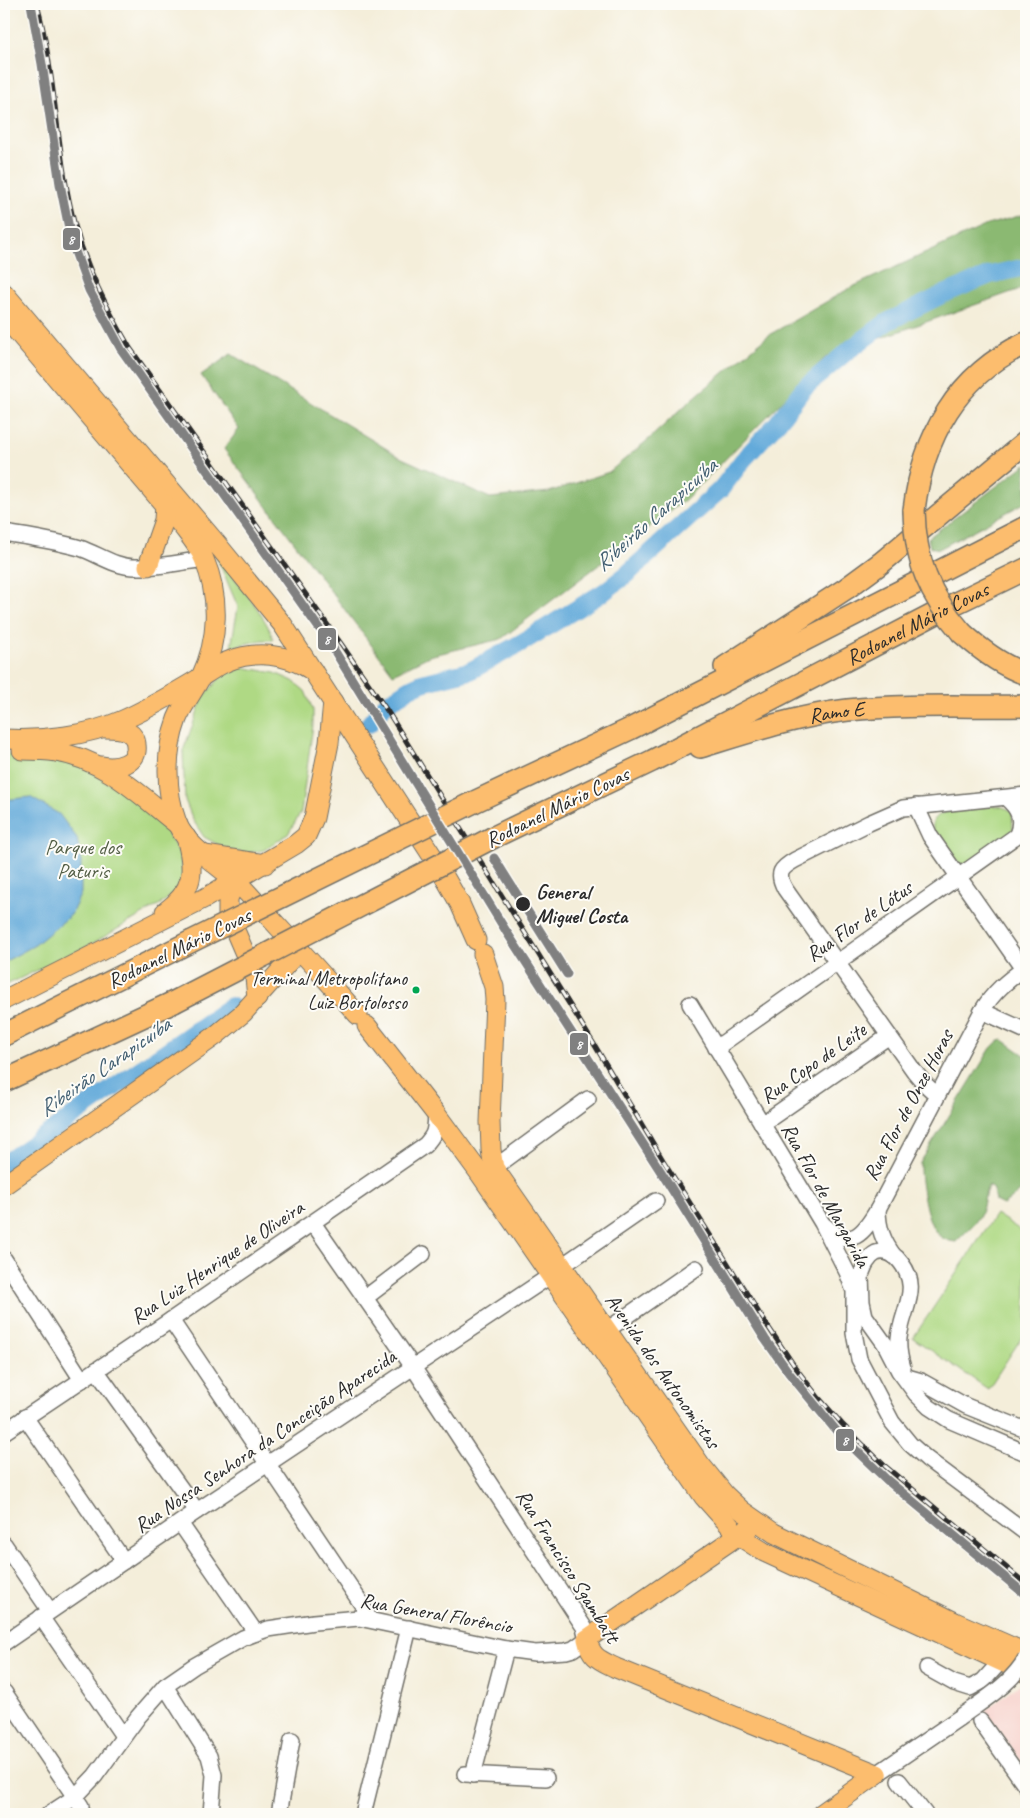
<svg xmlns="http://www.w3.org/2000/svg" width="1030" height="1818" viewBox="0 0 1030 1818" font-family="Caveat,sans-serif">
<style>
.built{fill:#f7d0ca}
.green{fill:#afd984;stroke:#6d8258}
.forest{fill:#8bb972;stroke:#5b724e}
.water{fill:#63aada;stroke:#476a82}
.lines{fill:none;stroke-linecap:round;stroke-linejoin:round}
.river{stroke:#63aada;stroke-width:18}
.minor-casing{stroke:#716f68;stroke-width:18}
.major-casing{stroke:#716f68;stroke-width:21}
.highway-casing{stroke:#716f68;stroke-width:24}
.minor{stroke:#fff;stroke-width:15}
.major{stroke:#fcbd6e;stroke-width:19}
.highway{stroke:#fcbd6e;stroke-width:21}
.rail-casing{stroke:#2b2b2b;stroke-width:5}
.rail{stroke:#fdfcf7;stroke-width:3;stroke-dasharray:9;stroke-linecap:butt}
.minor-bridge-casing{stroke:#716f68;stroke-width:18;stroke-linecap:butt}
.highway-bridge-casing{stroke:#716f68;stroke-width:24;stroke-linecap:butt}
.minor-bridge{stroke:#fff;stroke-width:15}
.highway-bridge{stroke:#fcbd6e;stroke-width:21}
.rail-1-casing{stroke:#fdfcf7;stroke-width:12}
.rail-1{stroke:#808080;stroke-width:9}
.stop-dot{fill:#2b2b2b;stroke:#fdfcf7;stroke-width:2}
.bus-dot{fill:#00a651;stroke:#fdfcf7;stroke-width:2}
.labels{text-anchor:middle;stroke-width:4;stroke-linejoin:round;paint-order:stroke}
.bus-label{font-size:20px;fill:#2b2b2b;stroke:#fdfcf7;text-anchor:end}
.street-label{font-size:21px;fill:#2b2b2b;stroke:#fdfcf7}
.park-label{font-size:21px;fill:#535f46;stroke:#fdfcf7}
.stop-label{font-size:21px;font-weight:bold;fill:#2b2b2b;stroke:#fdfcf7;text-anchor:start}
.water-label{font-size:22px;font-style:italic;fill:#415e71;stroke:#fdfcf7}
.line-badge{stroke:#fdfcf7;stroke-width:2}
.badge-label{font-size:14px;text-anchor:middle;font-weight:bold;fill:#fff}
</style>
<rect width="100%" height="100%" fill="#fdfcf7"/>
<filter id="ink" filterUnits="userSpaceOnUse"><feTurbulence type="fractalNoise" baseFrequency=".02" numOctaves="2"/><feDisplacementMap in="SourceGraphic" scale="10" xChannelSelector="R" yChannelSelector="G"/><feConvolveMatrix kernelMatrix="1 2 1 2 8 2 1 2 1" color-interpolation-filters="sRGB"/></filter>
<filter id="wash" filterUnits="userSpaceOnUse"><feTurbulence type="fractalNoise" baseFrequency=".0096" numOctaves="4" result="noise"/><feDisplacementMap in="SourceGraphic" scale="20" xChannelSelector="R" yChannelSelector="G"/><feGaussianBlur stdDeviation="1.12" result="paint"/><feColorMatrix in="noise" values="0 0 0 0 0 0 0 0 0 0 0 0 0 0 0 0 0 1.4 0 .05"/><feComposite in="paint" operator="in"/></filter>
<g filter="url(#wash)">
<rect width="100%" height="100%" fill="#f4eeda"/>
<polygon class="built" points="1026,1679 1026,1768 985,1711"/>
<g class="green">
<path d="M215,553C229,571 270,620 273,640H262L231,647L238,607Z"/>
<polygon points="241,667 275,673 293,681 305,691 313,710 313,725 301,812 288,834 264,850 247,853 230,851 204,837 193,820 185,800 183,751 203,697 221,677"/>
<polygon points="4,754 67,756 132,798 166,831 180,854 183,873 177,891 162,903 90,945 4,986"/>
<path d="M999,806L1008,809L1012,812L1013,831L966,864H959C952,856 938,842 934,833C923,804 982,807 999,806Z"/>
<polygon points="996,1214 1026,1234 1026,1331 988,1389 913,1338"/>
</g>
<g class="forest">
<polygon points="1026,214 1026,287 826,357 686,499 501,639 429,656 393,674 224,449 239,429 201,375 231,354 400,457 490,498 549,492 609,472 649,439 690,401 769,335 850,288 987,225"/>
<polygon points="1026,464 1026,502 939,549 930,547 928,538"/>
<path d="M1003,1040L1026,1056V1187C1017,1192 1012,1200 1003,1205L995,1201L993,1190L989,1185C983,1195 985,1205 980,1215C975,1225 963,1234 956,1242C948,1241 941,1239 936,1232C926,1221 919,1178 920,1163L991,1048L997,1042Z"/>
</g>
<polygon class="water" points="30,797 59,814 77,838 81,861 81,893 71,915 35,945 4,962 4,800"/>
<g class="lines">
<g class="river">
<polyline points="369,724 385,705 407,690 422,683 470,671 521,643 604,592 627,574 721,489 743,460 778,422 803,389 849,350 887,322 944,294 990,275 1026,267"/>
<polyline points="4,1164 231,1006"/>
</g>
</g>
</g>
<g filter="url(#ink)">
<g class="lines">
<defs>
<g id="minor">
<path d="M4,533C30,537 55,541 80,548C98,554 115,567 135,567C157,568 182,562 204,559"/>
<path d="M1006,798C1019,809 1023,819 1017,835"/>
<polyline points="916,806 930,836 1023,969"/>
<polyline points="690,1004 822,1223 847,1272 854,1291 854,1333 859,1359 892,1422 910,1444 927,1459 1026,1533"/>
<polyline points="982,1011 1026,1031"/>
<polyline points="716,1048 1026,829"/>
<path d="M937,1095L926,1085L914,1071L785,889C776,873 781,868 795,860L869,823L903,808L1026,795"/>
<polyline points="762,1124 889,1036"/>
<polyline points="494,1168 588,1099"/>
<path d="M878,1209C878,1228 883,1241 894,1256"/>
<path d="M825,1226C851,1251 864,1233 878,1209L982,1011C993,992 1008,980 1026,967"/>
<polyline points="4,1259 82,1380"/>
<polyline points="562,1266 656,1201"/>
<polyline points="861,1276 862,1302 865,1316 885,1344 899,1371 916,1394 929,1407 949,1420 1026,1453"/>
<path d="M857,1286C862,1275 864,1259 876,1253C884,1250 891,1253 897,1258C924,1287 902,1308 899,1338C898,1348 900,1358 903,1368"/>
<polyline points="365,1298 423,1254"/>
<polyline points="171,1320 363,1606 369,1619"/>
<polyline points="607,1330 696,1268"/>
<polyline points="96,1370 197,1511"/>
<polyline points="907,1377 921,1381 966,1406 1026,1430"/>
<polyline points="25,1417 124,1561"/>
<path d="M4,1432L171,1320L425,1145C436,1133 435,1130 436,1114"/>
<polyline points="180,1523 256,1633"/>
<polyline points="4,1544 50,1611"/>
<polyline points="41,1617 123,1736"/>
<polyline points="4,1643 197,1511 550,1276"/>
<polyline points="927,1668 954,1683 970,1688 983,1681 1001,1661"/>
<polyline points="165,1686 209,1756 214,1775 211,1814"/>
<polyline points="4,1692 81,1806 81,1814"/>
<polyline points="980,1721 1026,1786"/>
<polyline points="465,1774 546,1778"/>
<polyline points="877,1774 959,1718"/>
<polyline points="473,1775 506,1649"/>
<polyline points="899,1781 925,1814"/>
<polyline points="49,1814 75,1797 95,1776 138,1717 165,1686 194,1666 243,1638 256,1633 268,1629 314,1622 359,1618 506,1649 535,1653 566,1651 573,1649 587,1639 584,1627 580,1621 413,1367 313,1223"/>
<polyline points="279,1814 292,1740"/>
<polyline points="363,1814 409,1628"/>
</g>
<g id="major">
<polyline points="4,293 216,543 283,625 433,857 460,904 476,940"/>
<path d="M4,316L179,522C188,534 199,546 204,559C220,597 219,639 201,677C194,691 183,704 177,719C165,751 165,791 177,823C186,846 218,865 236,881C248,893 260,907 272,920C301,951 330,983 358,1015"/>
<polyline points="148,566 164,520 165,504"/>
<path d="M4,739C43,741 87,736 123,720C146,710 168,697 190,684C202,677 213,668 226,662C255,650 286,653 313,671"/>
<path d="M22,750C33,750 45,750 56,752C105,759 141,796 178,825"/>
<path d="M102,766C116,769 139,764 136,745C136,740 133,735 128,732C122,728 112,728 105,728"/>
<polyline points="205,855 265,864"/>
<polyline points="236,882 228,898 228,914 255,977 257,998"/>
<path d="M165,912C195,890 195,870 186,837"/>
<polyline points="483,954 494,987 495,1000 490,1122 491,1150 494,1168 700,1464 725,1495 741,1510 774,1533 955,1622 1026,1653"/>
<polyline points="4,1000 205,898 296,844 306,836 314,818 329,743 333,702"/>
<polyline points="367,1026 436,1114 478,1171 704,1497 739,1536 764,1552 1026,1673"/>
<polyline points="4,1185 215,1036 243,1013 300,949"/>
<path d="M749,1528L587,1639C591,1658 600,1660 616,1668L877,1774"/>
<polyline points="821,1814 877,1774"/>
</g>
<g id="highway">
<path d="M914,510C923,437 957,375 1026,343"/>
<path d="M962,633C982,651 1002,666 1026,674"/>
<polyline points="725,667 847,588 881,563 1026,442"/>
<path id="s1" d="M700,747C749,732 797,716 848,710C907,704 967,707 1026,706"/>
<polyline points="474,802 630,729 1026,527"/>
<path id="s2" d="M494,837L652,761L954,604L1026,569"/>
<polyline points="4,1035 190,942"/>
<polyline points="4,1081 174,1002"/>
</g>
</defs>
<use href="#minor" class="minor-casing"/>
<use href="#major" class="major-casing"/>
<use href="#highway" class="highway-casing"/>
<use href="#minor" class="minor"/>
<use href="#major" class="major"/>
<use href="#highway" class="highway"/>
<defs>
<path id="rail" d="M37,4C56,75 56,151 74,222C86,268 107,308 130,348L342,645L388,712L594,1044L663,1160L761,1316L795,1367L819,1398L842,1424L885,1466L1026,1584"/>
</defs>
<use href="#rail" class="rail-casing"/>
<use href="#rail" class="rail"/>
<defs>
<path id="minor-bridge" d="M959,1718C982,1701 1012,1684 1026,1658"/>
<g id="highway-bridge">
<path d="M914,510C915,561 929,595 962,633"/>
<polyline points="190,942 474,802"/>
<polyline points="174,1002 494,837"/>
</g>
</defs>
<use href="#minor-bridge" class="minor-bridge-casing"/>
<use href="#highway-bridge" class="highway-bridge-casing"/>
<use href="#minor-bridge" class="minor-bridge"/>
<use href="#highway-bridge" class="highway-bridge"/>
<defs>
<g id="rail-1">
<polyline points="31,4 42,64 60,184 72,243 89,290 121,349 331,645 506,931 663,1175 765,1339 789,1373 839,1434 887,1480 1026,1595"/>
<polyline points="494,858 567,974"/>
</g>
</defs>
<use href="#rail-1" class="rail-1-casing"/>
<use href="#rail-1" class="rail-1"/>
</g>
</g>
<circle class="stop-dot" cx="523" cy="904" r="8"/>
<circle class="bus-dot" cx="416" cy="990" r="4.5"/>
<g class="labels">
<g class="bus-label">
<text x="407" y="985">Terminal Metropolitano<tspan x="407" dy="24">Luiz Bortolosso</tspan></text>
</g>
<g class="street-label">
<text dy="7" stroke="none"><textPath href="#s2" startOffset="474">Rodoanel Mário Covas</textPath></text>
<text dy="7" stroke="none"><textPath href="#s1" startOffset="141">Ramo E</textPath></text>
<text transform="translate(557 807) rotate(-26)" y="7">Rodoanel Mário Covas</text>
<text transform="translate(859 921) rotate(-35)" y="7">Rua Flor de Lótus</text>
<text transform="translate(179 948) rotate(-26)" y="7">Rodoanel Mário Covas</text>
<text transform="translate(813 1063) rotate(-35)" y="7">Rua Copo de Leite</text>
<text transform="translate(908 1105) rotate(-62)" y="7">Rua Flor de Onze Horas</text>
<text transform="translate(826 1195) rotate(61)" y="7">Rua Flor de Margarida</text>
<text transform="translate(217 1262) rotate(-34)" y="7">Rua Luiz Henrique de Oliveira</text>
<text transform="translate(663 1371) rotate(55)" y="7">Avenida dos Autonomistas</text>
<text transform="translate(265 1441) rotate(-34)" y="7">Rua Nossa Senhora da Conceição Aparecida</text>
<text transform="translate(568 1566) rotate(58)" y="7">Rua Francisco Sgambatt</text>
<text transform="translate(436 1613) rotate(10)" y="7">Rua General Florêncio</text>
</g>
<g class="park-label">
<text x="83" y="854">Parque dos<tspan x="83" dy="24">Paturis</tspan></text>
</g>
<g class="stop-label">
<text x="536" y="899">General<tspan x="536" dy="24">Miguel Costa</tspan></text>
</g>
<g class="water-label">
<text transform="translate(655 514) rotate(-42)" y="8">Ribeirão Carapicuíba</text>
<text transform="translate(104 1066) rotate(-35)" y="8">Ribeirão Carapicuíba</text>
</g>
</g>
<g class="line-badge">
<rect x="62" y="227" width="19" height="24" rx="5" fill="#808080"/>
<rect x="317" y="627" width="20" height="24" rx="5" fill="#808080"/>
<rect x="569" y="1032" width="20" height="24" rx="5" fill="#808080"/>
<rect x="835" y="1428" width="20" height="24" rx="5" fill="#808080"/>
</g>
<g class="badge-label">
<text x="71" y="244">8</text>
<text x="327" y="644">8</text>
<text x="579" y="1049">8</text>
<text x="845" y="1445">8</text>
</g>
<rect width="1030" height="1818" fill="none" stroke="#fdfcf7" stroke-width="20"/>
</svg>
